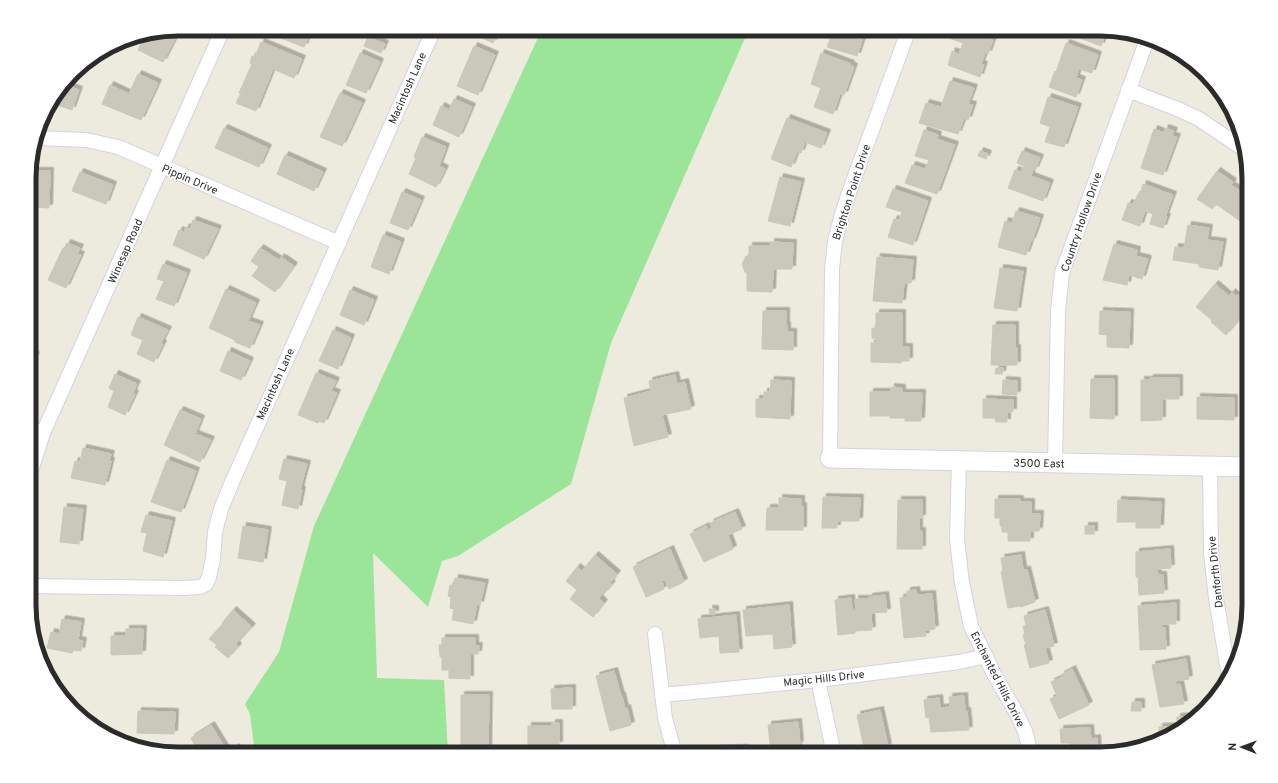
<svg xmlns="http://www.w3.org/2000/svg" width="1278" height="783" viewBox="0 0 1278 783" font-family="Overpass,sans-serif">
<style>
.green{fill:#9ae598}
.building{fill:#c9c8bb;stroke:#c9c8b6;filter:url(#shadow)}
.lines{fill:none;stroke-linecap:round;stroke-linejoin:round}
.street-casing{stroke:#d4d2e4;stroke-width:16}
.secondary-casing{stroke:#d4d2e4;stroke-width:21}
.street{stroke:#fff;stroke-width:14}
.secondary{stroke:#fff;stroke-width:19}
.labels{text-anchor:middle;stroke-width:3;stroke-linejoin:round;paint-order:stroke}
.street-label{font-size:11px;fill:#2b2b2b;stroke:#fff}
.rim{fill:none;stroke:#2b2b2b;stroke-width:5}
</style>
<defs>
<filter id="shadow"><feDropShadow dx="3.5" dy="-3.5" stdDeviation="0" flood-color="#0004"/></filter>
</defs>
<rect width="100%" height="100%" fill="#edebdd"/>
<polygon class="green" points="542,29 749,29 611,343 571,484 458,556 442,561 428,607 373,553 377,678 444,680 448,754 255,754 250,714 245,704 279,652 314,526"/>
<g class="building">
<polygon points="180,29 163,62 138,50 144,36"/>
<polygon points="276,29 312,29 304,47 273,35"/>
<polygon points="476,29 500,29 493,43 474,34"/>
<polygon points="834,29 866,29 857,56 827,47"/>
<polygon points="952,29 972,29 971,32 993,40 988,54 985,53 981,64 984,65 980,77 948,65 952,51 959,54 963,43 949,38"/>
<polygon points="1074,29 1100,29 1107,30 1101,46 1072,35"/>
<polygon points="368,37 385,44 381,53 364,46"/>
<polygon points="261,42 302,59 294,78 273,69 256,111 236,103 241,93 239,93 252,64 250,63 252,56 255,57"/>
<polygon points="1066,43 1098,55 1092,73 1079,69 1076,78 1082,80 1076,97 1049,87 1055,71 1056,72"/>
<polygon points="474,46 495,55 478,95 457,86"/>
<polygon points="360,53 380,62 366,93 346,85"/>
<polygon points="821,53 851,64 850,65 854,67 844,95 840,94 833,114 814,107 821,88 811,84"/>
<polygon points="1182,54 1199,72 1186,67 1187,63 1180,61"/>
<polygon points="138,74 158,83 141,120 102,104 110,85 129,94"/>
<polygon points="72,76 68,86 79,90 72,110 51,103"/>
<polygon points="950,81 974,88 968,104 973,105 968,120 964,118 958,134 919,123 926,103 941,107"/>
<polygon points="340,93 362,103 342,146 320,137"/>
<polygon points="1048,97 1078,107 1064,147 1045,142 1050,127 1040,123"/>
<polygon points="454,99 472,107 459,137 433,125 441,106 449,110"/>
<polygon points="787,118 827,133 821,148 805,142 801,153 797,152 791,167 771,159"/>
<polygon points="224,128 268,148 259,167 215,148"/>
<polygon points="1165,128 1174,131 1172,136 1177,137 1163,175 1141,168 1154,129 1164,133"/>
<polygon points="924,130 938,135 937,139 955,145 937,194 905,183 912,165 925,169 929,160 915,156"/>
<polygon points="422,137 446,147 439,166 445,169 436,187 409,174 416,158 414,157"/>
<polygon points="980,151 988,154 986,159 978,156"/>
<polygon points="1022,151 1040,158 1035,170 1033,169 1031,176 1050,183 1043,201 1008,188 1015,170 1021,172 1024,166 1017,163"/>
<polygon points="285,155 323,172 314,191 277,174"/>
<polygon points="30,171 50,171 49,208 30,207"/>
<polygon points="1217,171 1233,182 1231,185 1249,197 1249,210 1240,221 1216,204 1212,209 1197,199"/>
<polygon points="80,172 113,185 106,204 72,191"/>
<polygon points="780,177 801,182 790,226 768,221"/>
<polygon points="1143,184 1173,195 1165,217 1167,217 1163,228 1150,224 1153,214 1145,211 1140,226 1122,220 1128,203 1133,204 1140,191 1141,192"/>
<polygon points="893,189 928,201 913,245 888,237 894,219 899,220 902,212 886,207"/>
<polygon points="402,192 421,200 408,230 390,223"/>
<polygon points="1016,211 1040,218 1032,241 1031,241 1026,255 998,247 1005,221 1012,223"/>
<polygon points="193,220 218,229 204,259 173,245 179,230 184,232 186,227 190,229"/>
<polygon points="1188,225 1209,228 1207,240 1223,242 1218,270 1199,267 1199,264 1173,260 1175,247 1184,248"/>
<polygon points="383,235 401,242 389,274 371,267"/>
<polygon points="771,242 793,243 792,269 773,269 772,292 747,291 747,273 745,272 742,264 746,256 749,257 749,246 771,246"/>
<polygon points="67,243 80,248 77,254 81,255 66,288 48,280 63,248 65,248"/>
<polygon points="1114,244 1137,250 1136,256 1148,259 1142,279 1129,275 1127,285 1103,280"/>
<polygon points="260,248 279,260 281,257 294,266 275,292 252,276 259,267 251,261"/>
<polygon points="877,257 913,260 911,283 904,283 902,303 873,301"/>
<polygon points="163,264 187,273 174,306 156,299 164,281 157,279"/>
<polygon points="1000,268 1023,271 1017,311 994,308"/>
<polygon points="1215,284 1229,296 1232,292 1236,296 1238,295 1249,304 1249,308 1226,335 1211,322 1212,320 1196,307"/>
<polygon points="226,289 256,303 248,321 260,325 250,348 235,342 235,340 209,328"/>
<polygon points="350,290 374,300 364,325 340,315"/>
<polygon points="763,311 786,311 786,325 787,325 787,332 793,332 793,350 762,349"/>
<polygon points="1100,311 1130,312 1129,348 1107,347 1107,335 1099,334"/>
<polygon points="876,313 902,313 902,347 909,347 909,361 901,361 901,363 871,362 871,343 876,343 876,338 872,338 872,328 876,329"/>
<polygon points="138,317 168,330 161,343 163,344 154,362 137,354 143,340 131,335"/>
<polygon points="993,325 1015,325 1015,348 1017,348 1017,365 991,365"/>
<polygon points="333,330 351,338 338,369 319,361"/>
<polygon points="228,351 250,361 241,380 220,371"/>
<polygon points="30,352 36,355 30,370"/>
<polygon points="996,368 1003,368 1002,374 995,374"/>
<polygon points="316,373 336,381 331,391 337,393 324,423 319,421 318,423 298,415"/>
<polygon points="115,374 137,384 133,393 135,394 125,415 108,407 114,391 109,388"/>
<polygon points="675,375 677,384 685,382 691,409 662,415 668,437 634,446 624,398 651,391 649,381"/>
<polygon points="1150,378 1179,378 1179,399 1162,399 1162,420 1141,421 1141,380 1150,380"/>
<polygon points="1091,379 1114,379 1114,419 1090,418"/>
<polygon points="771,380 791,381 790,419 756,417 756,399 764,399 764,392 770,392"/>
<polygon points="1003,380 1017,381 1017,395 1002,394"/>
<rect x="1247" y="386" width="2" height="36"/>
<polygon points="891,387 902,388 902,393 922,393 921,421 905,421 905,418 890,418 890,416 870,416 870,392 891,392"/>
<polygon points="1197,397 1234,398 1234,420 1197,419"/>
<polygon points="983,399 1013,400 1013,412 1007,412 1007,422 996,422 995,418 983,418"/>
<polygon points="180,410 201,419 195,434 211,440 200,462 164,445"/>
<polygon points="83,448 111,454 109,461 111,461 105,485 71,478 75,461 80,462"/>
<polygon points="284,459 307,464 300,490 302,490 298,509 282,505 287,481 279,479"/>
<polygon points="167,460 196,471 181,512 151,502"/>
<polygon points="823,497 860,498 859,521 837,521 837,528 822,528"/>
<polygon points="779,498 801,499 801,506 803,506 803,530 766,530 767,508 779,508"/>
<polygon points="995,499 1020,499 1020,502 1031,502 1031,514 1040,514 1039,531 1030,531 1030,541 1008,541 1008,532 1002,532 1002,526 1000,526 1000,518 995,518"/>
<polygon points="898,500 922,500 922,518 919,518 919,531 922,531 922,549 897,549"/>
<polygon points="1118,500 1161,502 1160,528 1136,528 1136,522 1117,522"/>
<polygon points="64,507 83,509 79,544 60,542"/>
<polygon points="735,512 742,529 728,535 733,549 704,562 690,534 706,526 708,530 712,528 710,523"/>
<polygon points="146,515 172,521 163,557 143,551 147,533 141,532"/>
<polygon points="243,526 268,530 263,562 238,558"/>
<rect x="1085" y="526" width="9" height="8"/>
<polygon points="670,549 684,582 669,589 665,580 662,581 664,589 646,597 633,567"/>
<polygon points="1170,549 1171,568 1157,569 1158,575 1163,575 1164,593 1139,595 1138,577 1136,577 1136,552"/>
<polygon points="595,555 617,574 610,583 612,584 604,594 603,593 599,598 604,603 593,617 570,599 577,590 566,581 577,567 582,571"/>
<polygon points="1021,555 1023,570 1027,570 1035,602 1021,607 1020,606 1008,608 1001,572 1003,572 1001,558"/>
<polygon points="455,578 485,583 480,605 477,604 473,624 452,620 454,609 450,608 451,597 448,596 450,585 454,586"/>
<polygon points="916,590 917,595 932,594 935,629 925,630 926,636 904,638 900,598 907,597 907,591"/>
<polygon points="885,595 887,612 871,613 872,630 855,631 855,633 838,635 835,600 851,598 852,610 856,609 855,599 869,599 869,597"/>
<polygon points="1176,603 1176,624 1162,624 1161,628 1165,628 1166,649 1140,650 1138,606"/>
<polygon points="789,605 792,647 774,649 773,634 746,636 743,610"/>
<polygon points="709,609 715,609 715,614 710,614"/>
<polygon points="233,610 252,627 236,644 238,647 228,658 215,647 217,645 209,639 223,624 222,623"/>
<polygon points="1045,610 1054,646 1045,648 1049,663 1030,668 1024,645 1026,645 1023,635 1025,634 1023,626 1026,626 1024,616"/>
<polygon points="736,615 739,652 720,653 719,636 700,638 698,619"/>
<polygon points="62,619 81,622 78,640 83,641 81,651 73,650 72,653 47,648 51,632 59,634"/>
<polygon points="126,629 143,629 142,654 111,655 111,636 126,636"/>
<polygon points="442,638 475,638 475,646 479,646 478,654 470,654 470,679 449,678 449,670 442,670 442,657 440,657 439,645 442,645"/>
<polygon points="1186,659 1189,679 1175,681 1176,685 1180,684 1184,704 1160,707 1152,665"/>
<polygon points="1072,669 1089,705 1059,719 1050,699 1057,696 1051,682 1062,677 1061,675"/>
<polygon points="614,671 621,696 622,696 625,709 627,708 631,725 610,731 596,676"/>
<polygon points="572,688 572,709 552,709 551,689"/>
<polygon points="461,695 489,695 488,754 461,754"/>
<polygon points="964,696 965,711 967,711 969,730 931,732 929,717 926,718 924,700 939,698 940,708 950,707 949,697"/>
<polygon points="1132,702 1141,702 1141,711 1131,711"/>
<polygon points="880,710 888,747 865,752 857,715"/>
<polygon points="138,711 175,712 174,734 137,733"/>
<polygon points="1192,716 1175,734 1159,738 1159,727 1177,726 1177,717"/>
<polygon points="798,722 800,744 798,745 798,754 766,754 771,752 768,725"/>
<polygon points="552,723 559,723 559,745 528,745 528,726 552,726"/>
<polygon points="211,725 228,753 236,747 240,754 199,754 191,738"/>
<polygon points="1090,728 1091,739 1097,738 1098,752 1093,754 1064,754 1071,752 1070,743 1061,743 1060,729"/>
<polygon points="99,731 119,738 118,740"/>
<polygon points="745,748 746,754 717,754 717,749"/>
<polygon points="603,750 605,754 597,754"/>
</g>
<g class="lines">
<defs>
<g id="street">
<polyline points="1128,90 1180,110 1199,119 1242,148"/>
<polyline points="36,138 86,140 118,147 339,243"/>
<polyline points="30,427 43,433"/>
<polyline points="830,458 832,269 835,241 842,214 851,187 909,29"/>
<polyline points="959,461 957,539 962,583 971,626 994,674 1017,714 1025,731 1031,754"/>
<polyline points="1055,463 1058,311 1062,273 1148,37"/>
<polyline points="1210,466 1211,553 1216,598 1229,677"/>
<polyline points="30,474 43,433 223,29"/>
<polyline points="30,586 184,588 200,587 206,584 209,577 213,559 215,532 221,509 233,480 434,29"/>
<polyline points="655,634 665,718 675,754"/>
<polyline points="818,680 834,754"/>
<polyline points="662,695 818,680 959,662 986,656"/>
</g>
<polyline id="secondary" points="830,458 1249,467"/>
</defs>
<use href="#street" class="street-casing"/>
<use href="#secondary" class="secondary-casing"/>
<use href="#street" class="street"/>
<use href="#secondary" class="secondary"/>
</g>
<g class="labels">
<g class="street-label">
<text transform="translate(407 88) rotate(-66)" y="4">Macintosh Lane</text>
<text transform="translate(190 179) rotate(23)" y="4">Pippin Drive</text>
<text transform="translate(851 192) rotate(-72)" y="4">Brighton Point Drive</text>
<text transform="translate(1081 222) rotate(-71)" y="4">Country Hollow Drive</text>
<text transform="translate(125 251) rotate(-66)" y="4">Winesap Road</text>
<text transform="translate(275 384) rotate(-66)" y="4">Macintosh Lane</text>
<text transform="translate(1039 463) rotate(1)" y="4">3500 East</text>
<text transform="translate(1215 572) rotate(-96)" y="4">Danforth Drive</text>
<text transform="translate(824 678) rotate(-6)" y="4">Magic Hills Drive</text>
<text transform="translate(998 679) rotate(63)" y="4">Enchanted Hills Drive</text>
</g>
</g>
<path d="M0 0H1278V783H0ZM178 36H1100A142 142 0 0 1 1242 178V605A142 142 0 0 1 1100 747H178A142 142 0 0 1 36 605V178A142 142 0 0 1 178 36Z" fill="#fff" fill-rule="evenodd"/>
<path class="rim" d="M178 36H1100A142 142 0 0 1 1242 178V605A142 142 0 0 1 1100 747H178A142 142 0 0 1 36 605V178A142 142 0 0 1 178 36Z"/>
<g transform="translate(1242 747) rotate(271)" stroke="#ffffff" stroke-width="3" paint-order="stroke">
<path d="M0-3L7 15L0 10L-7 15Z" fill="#2b2b2b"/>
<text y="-6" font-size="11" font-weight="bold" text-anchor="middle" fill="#2b2b2b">N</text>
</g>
</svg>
